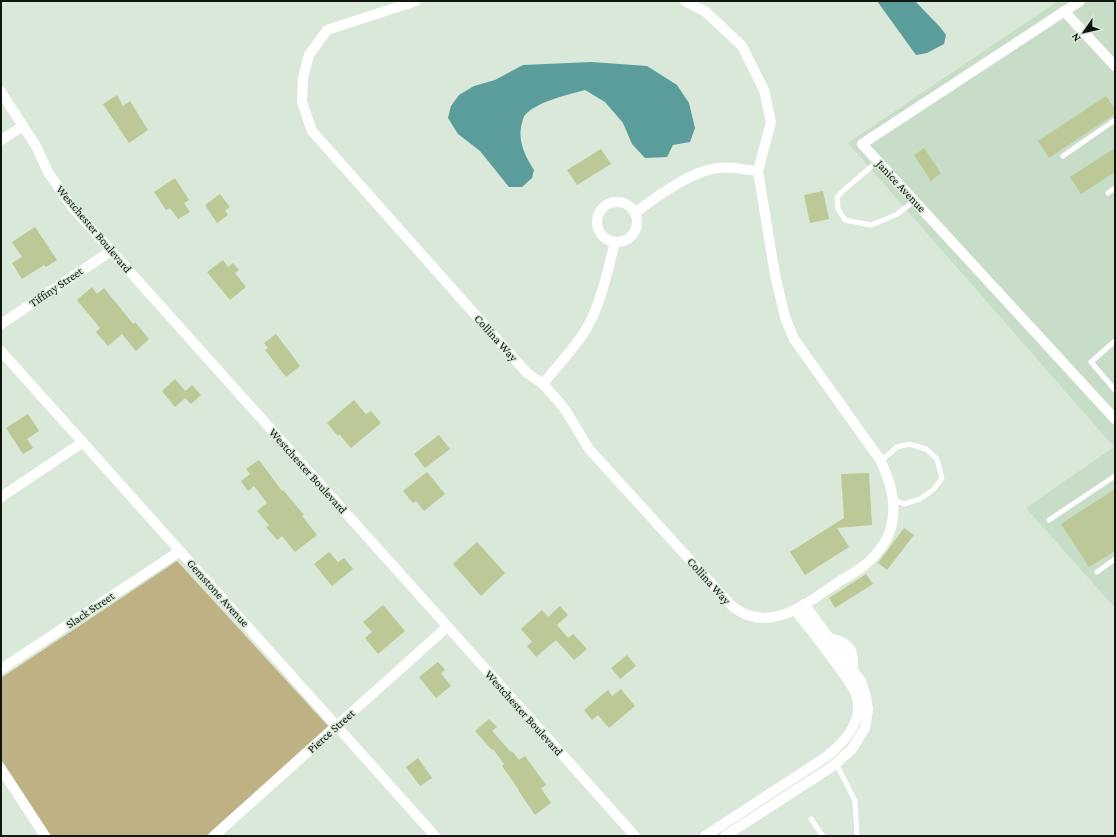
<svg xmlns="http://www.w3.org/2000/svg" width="1116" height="837" viewBox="0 0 1116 837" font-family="'Crimson Pro',serif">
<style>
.built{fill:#c8ddc7}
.green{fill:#beb184}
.water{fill:#5a9d9b}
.building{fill:#bcc896}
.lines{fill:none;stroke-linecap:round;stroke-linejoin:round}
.service{stroke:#fff;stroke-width:5}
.minor{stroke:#fff;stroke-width:10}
.labels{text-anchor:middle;stroke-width:3;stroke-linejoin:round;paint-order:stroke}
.street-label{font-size:12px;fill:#101610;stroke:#d9e8d8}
</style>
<rect width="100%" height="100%" fill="#d9e8d8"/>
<polygon class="built" points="1058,1 1115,1 1115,608 1026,508 1114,447 848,143"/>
<polygon class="green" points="177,561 328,726 206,836 51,836 1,759 1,678"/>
<g class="water">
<polygon points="877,1 915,1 940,27 946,35 944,44 927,53 916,55"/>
<path d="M591,62L647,66L677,85L689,103L695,128L690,142L673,145L667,157L645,158L632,144L623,123L605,102L585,90C567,95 538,101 525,115C523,117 523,120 522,123C517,140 525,156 534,170L532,178L522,187H509L480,151L458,134L448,118L451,106L459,95L474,86L495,80L523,65Z"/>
</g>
<g class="building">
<polygon points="117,95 123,106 130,101 148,130 129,143 103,104"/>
<polygon points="1106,96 1115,109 1115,114 1049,158 1038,141"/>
<polygon points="924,148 941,173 931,181 914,155"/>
<polygon points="1115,148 1115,172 1081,194 1070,177"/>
<polygon points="601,149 611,164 577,185 567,170"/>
<polygon points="175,178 189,200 184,203 190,212 178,219 170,208 166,210 154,192"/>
<polygon points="823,191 829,219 810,223 804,195"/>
<polygon points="220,194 230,207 225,211 228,215 217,223 205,205"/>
<polygon points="35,227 57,260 46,267 44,265 22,279 12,263 22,257 12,242"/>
<polygon points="223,260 228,267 233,263 239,270 235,273 246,287 230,300 207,272"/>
<polygon points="92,287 97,294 104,288 133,324 135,322 149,339 136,351 122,334 108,346 96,332 100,328 77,300"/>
<polygon points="276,334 300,366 286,377 265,350 268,348 264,343"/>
<polygon points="175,379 185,391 192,385 201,395 191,404 185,398 175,407 162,391"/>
<polygon points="354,400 366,414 371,411 381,423 351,448 339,434 338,436 327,423"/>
<polygon points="28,414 39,431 27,439 33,448 23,454 6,428"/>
<polygon points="439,435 450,449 425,468 414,454"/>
<polygon points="259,460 282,491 283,490 304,515 302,516 317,535 295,552 282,536 277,540 266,527 269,525 257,511 267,503 254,486 248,491 241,481 250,474 246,469"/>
<polygon points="427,472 445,494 424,511 416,501 413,503 403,491"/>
<polygon points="869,473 872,525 837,528 849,547 805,575 790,552 844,518 841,474"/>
<polygon points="1115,489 1115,551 1089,567 1061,524"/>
<polygon points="904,528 914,535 887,570 878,563"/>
<polygon points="477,542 505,573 481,596 453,564"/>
<polygon points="329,552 338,562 344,558 353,569 332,586 314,564"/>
<polygon points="866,574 873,584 835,608 829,598"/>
<polygon points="383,605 405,631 378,654 365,638 372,632 363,622"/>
<polygon points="560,606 568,615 557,625 568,638 573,634 587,649 574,660 556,640 536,657 527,646 532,642 521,629 542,610 548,617"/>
<polygon points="627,655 636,666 620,679 611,668"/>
<polygon points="438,662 445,670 441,673 451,686 436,698 419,677"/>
<polygon points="621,689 635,706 609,728 598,715 592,720 584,710 608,690 612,696"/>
<polygon points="489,719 497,727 492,731 511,752 512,751 519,760 525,756 546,785 541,788 551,803 535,815 518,790 519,790 502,766 504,764 493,749 492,750 475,731"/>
<polygon points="418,758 432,778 420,786 406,767"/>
</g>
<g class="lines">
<g class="service">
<polyline points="1063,156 1115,120"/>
<polyline points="878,161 845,189 837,197 838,209 845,220 871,225 896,215 914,201"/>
<polyline points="1108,193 1115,188"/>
<polyline points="1115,341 1091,362 1115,390"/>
<polyline points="881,461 897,447 909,444 926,449 937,459 942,478 933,490 920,499 904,504 894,500"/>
<polyline points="1049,520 1115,476"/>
<polyline points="1097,572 1115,559"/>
<polyline points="836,763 855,801 857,836"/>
<polyline points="811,819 823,836"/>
</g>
<g class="minor">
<path d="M416,1L327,30L309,55L303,78L302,102L312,131L527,373L543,384L559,402L566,411L589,449L731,605C742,615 758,620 773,617C797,613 817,596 837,583C846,577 856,572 865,565C875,557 886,543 890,531C898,506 891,484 881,461L794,339L785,317L775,275L758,171L771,122L764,90L742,46L706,12L685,1"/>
<polyline points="1080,1 862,144 1115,419"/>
<polyline points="1064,11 1115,66"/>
<polyline points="1,92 36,146 48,172 72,207 635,836"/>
<polyline points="1,140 23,126"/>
<circle cx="617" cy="222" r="20"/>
<path d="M635,213C657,196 691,171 718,168C731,166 745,170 758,171"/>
<polyline points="1,324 111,251"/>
<polyline points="1,351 435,836"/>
<path d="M543,384C555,368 570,353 581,337C600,311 607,272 615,242"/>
<polyline points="1,497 83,442"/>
<path d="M830,638C851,643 854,650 853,670"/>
<polyline points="1,669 180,551"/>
<polyline points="1,769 45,836"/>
<polyline points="214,836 447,627"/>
<path d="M705,836L826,757C846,741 866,719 855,692C851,683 844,675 838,666C824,647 810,628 795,610"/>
<polyline points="725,836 833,766 852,749 865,728 868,709 866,697 861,681 804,604"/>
</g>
</g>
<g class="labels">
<g class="street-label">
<text transform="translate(901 186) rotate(47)" y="4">Janice Avenue</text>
<text transform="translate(94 229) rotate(50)" y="4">Westchester Boulevard</text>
<text transform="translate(56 287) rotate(-34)" y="4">Tiffiny Street</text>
<text transform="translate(496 338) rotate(48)" y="4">Collina Way</text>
<text transform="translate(308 471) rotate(48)" y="4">Westchester Boulevard</text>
<text transform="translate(709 581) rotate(48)" y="4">Collina Way</text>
<text transform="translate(218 593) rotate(48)" y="4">Gemstone Avenue</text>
<text transform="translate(90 610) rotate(-34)" y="4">Slack Street</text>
<text transform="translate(524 713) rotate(48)" y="4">Westchester Boulevard</text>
<text transform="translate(331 731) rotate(-42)" y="4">Pierce Street</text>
</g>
</g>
<rect width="1116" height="837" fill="none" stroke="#101610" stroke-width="4"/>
<g transform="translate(1084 32) rotate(236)" stroke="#d9e8d8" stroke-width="3" paint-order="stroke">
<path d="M0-3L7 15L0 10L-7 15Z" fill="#101610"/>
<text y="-6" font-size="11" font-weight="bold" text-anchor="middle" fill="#101610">N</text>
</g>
</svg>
